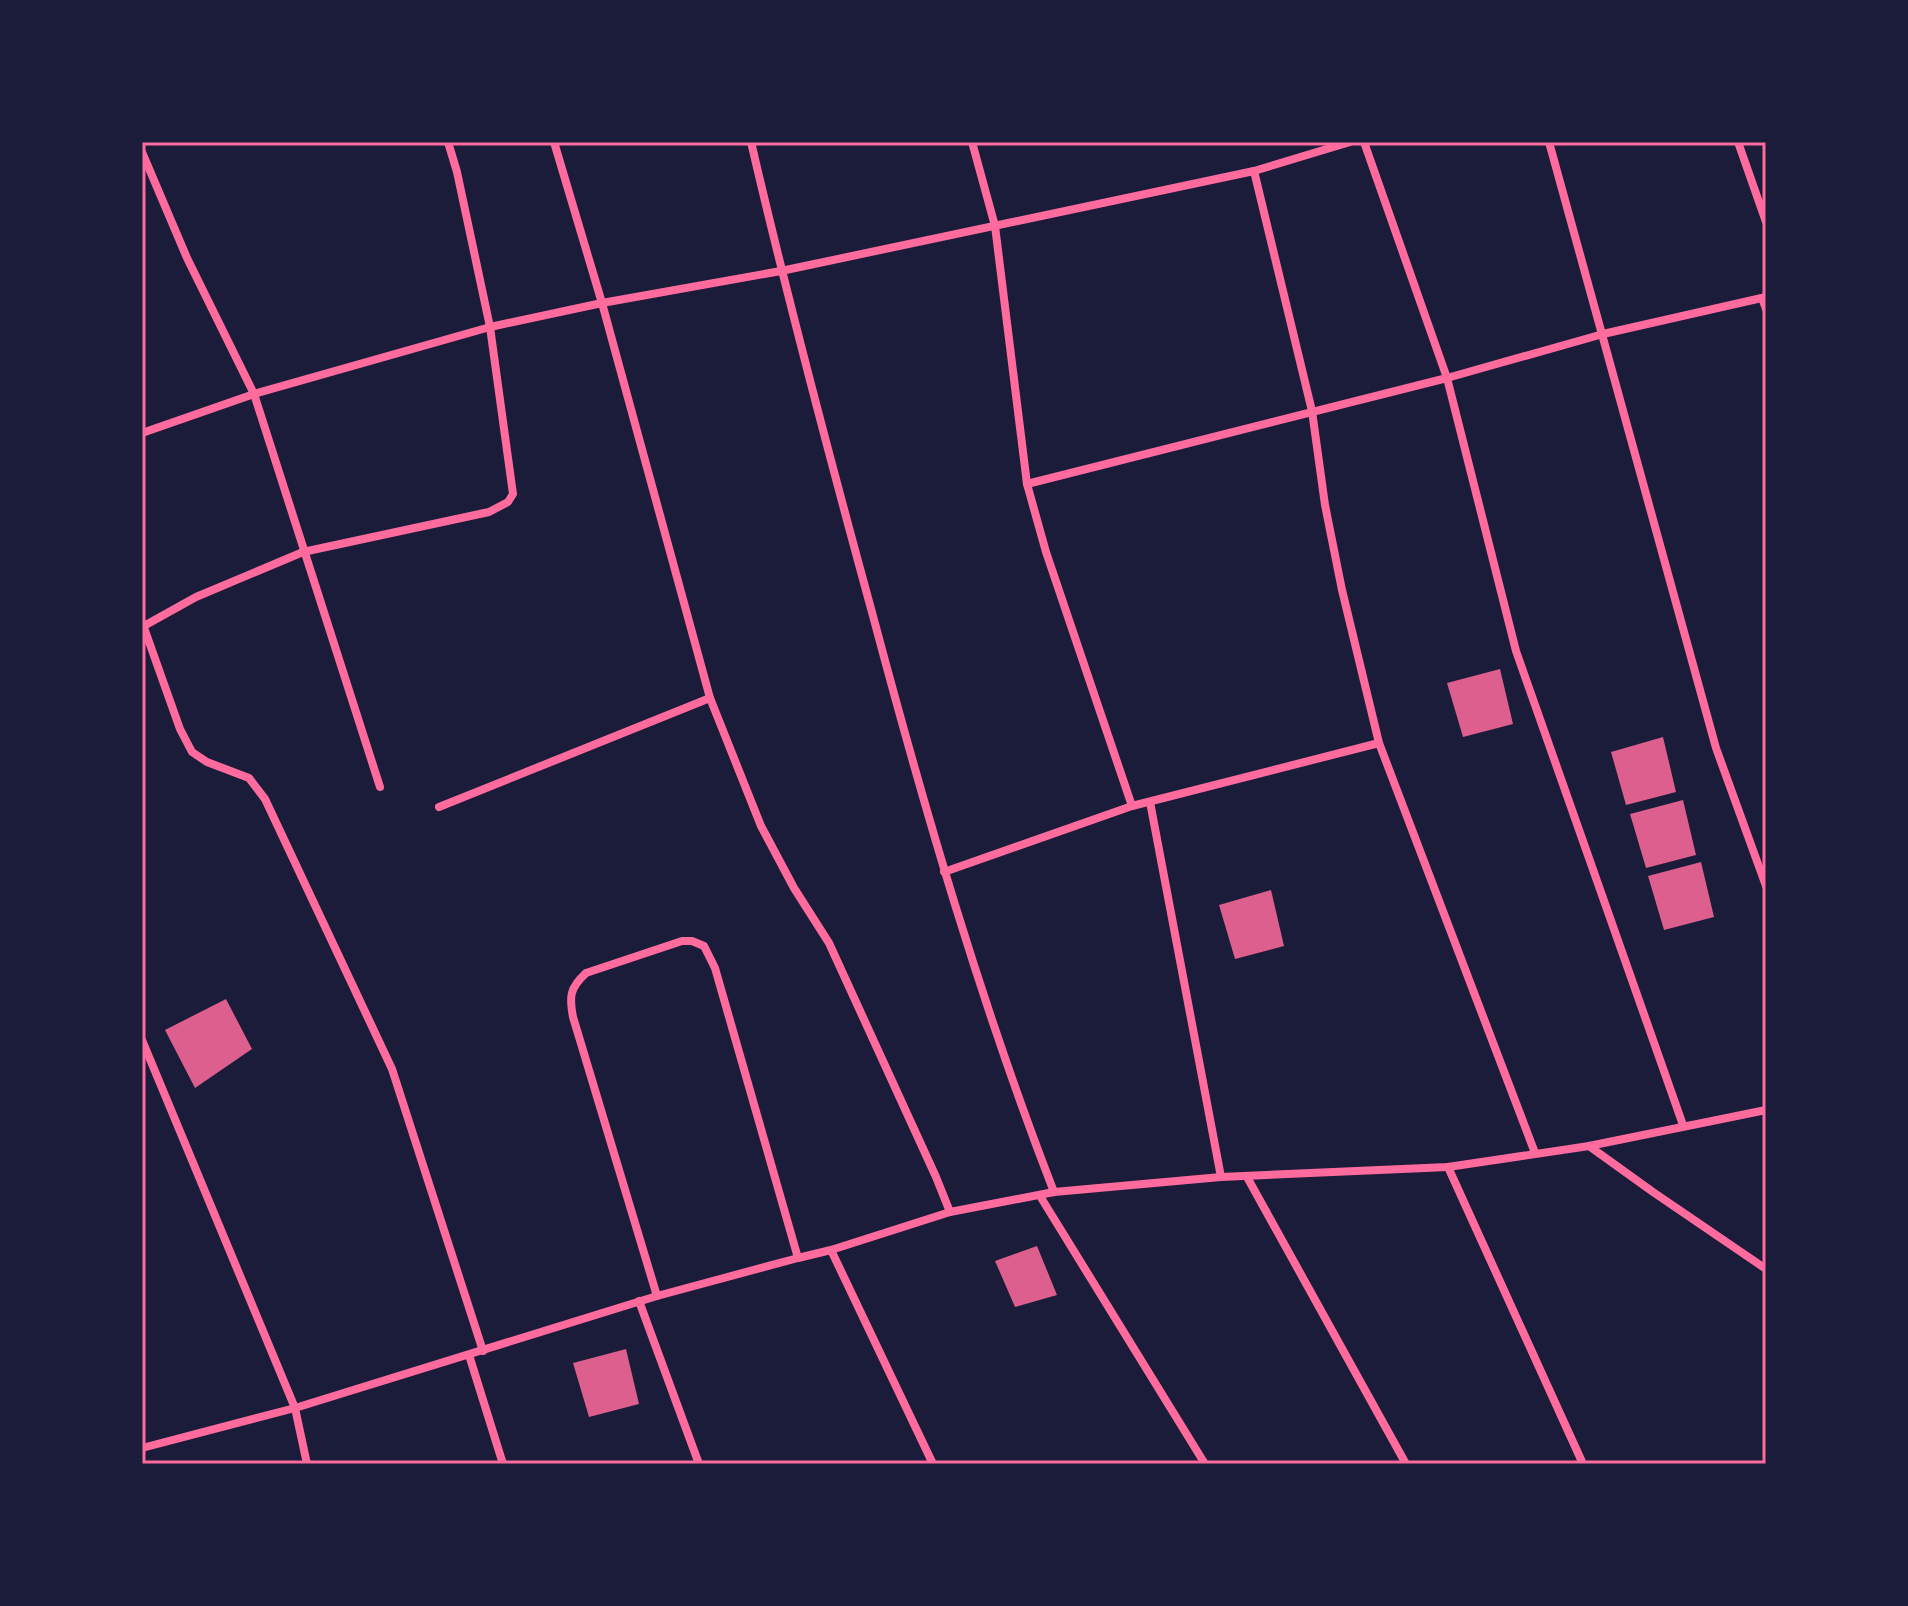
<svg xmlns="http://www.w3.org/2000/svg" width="1908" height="1606" viewBox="0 0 1908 1606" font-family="'Titillium Web',sans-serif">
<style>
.building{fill:#dd5f8e}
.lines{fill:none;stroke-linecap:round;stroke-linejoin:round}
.minor{stroke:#ff6b9d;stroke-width:8}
.neatline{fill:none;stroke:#ff6b9d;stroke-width:3}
</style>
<rect width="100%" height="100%" fill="#1b1b3a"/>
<g class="building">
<polygon points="1500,669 1513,724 1463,737 1447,683"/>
<polygon points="1663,737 1676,792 1626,805 1611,752"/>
<polygon points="1683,800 1696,855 1646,868 1630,814"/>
<polygon points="1701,862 1714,917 1664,930 1648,876"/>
<polygon points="1271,890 1284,946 1235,959 1219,905"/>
<polygon points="226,999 252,1049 195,1088 165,1030"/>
<polygon points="1037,1246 1057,1295 1015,1307 995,1261"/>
<polygon points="626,1349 639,1404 589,1417 573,1363"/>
</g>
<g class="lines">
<g class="minor">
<polyline points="554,142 602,303 710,698 761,826 794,888 829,943 936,1177 950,1212"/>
<path d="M751,142C788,301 830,459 873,616C925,811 981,1004 1054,1192"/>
<polyline points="972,142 995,226 1027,484 1046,552 1132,806"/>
<polyline points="1364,142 1447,378 1516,651 1683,1125"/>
<polyline points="1549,142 1716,748 1766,886"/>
<polyline points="1738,142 1766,222"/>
<polyline points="142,152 187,258 254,394 380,787"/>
<polyline points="1254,171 1312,411 1325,505 1342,590 1379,743 1535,1153"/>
<polyline points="1762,298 1766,309"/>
<polyline points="142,433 254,394 490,327 602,303 781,271 1254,171 1350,142"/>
<polyline points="1027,484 1447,378 1603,334 1766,297"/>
<polyline points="142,622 180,729 192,752 207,762 249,778 265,799 392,1069 483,1351"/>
<polyline points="142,627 196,597 303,552 489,512 508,502 513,494 490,327 457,172 448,142"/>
<polyline points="1150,802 1221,1177"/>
<polyline points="439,807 710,698"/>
<polyline points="944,872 1132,806 1379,743"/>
<polyline points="142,1040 295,1408 307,1464"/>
<polyline points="1589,1146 1653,1192 1766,1269"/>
<polyline points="1448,1167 1583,1464"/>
<polyline points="1247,1177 1406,1464"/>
<polyline points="1040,1196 1205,1464"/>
<polyline points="831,1250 933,1464"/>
<path d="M657,1296L573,1017C569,996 570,988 586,973L682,941H692L704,946L715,968L798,1258"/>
<polyline points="639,1301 699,1464"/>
<polyline points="469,1355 503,1464"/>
<polyline points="142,1448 295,1408 657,1296 798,1258 831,1250 950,1212 1054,1192 1221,1177 1448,1167 1589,1146 1766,1110"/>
</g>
</g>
<rect width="1908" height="1606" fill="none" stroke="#1b1b3a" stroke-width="288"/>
<rect x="144" y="144" width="1620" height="1318" class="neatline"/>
</svg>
